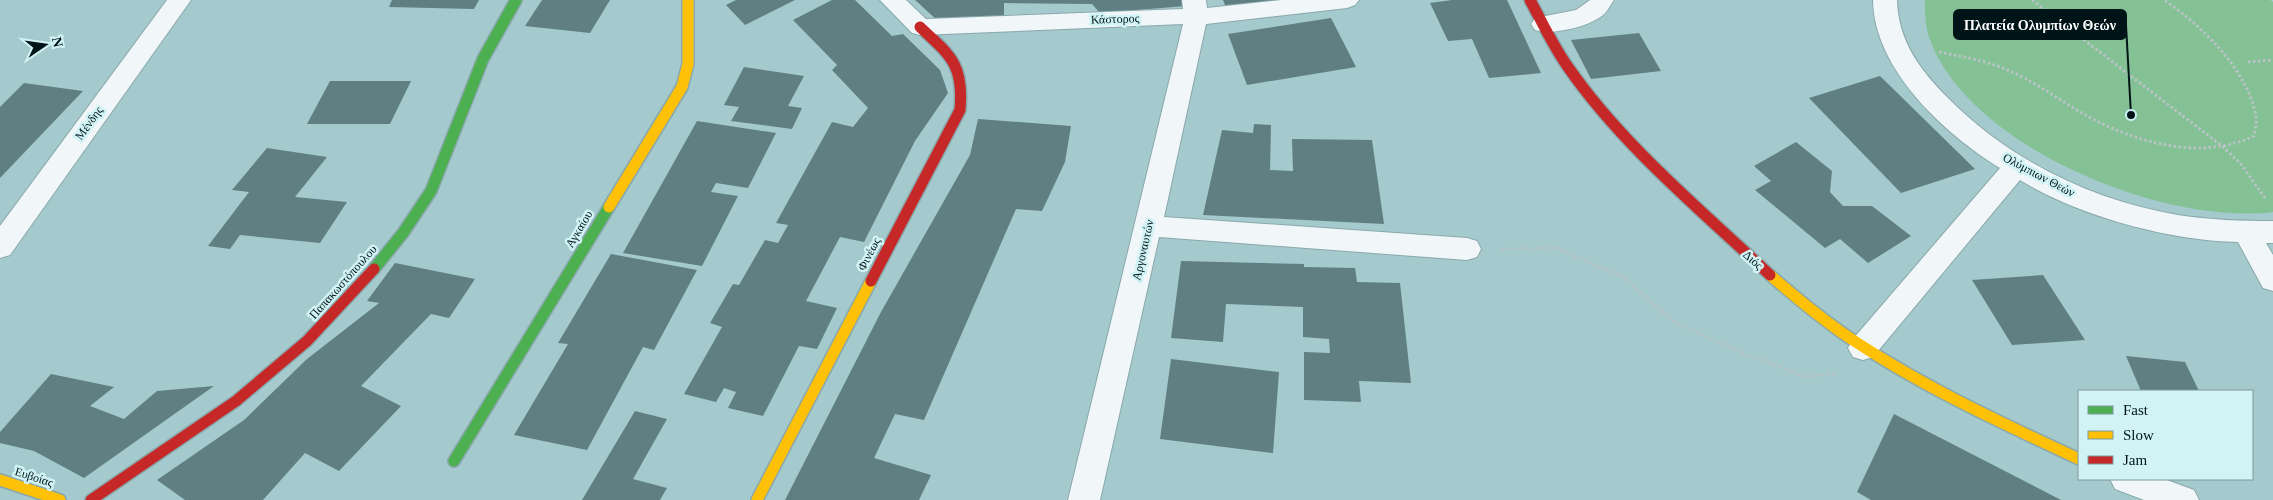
<svg xmlns="http://www.w3.org/2000/svg" width="2273" height="500" viewBox="0 0 2273 500" font-family="Georgia,serif">
<style>
.green{fill:#84c194}
.building{fill:#607f82}
.lines{fill:none;stroke-linecap:round;stroke-linejoin:round}
.street-casing{stroke:#8aa8ab;stroke-width:2}
.fast-casing{stroke:#8aa8ab;stroke-width:14}
.slow-casing{stroke:#8aa8ab;stroke-width:14}
.jam-casing{stroke:#8aa8ab;stroke-width:14}
.path{stroke:#b8c4c5;stroke-width:3;stroke-dasharray:2.5 2.5;stroke-linecap:butt}
.street{fill:#f1f7f8;fill-rule:evenodd}
.fast{stroke:#4caf50;stroke-width:11}
.slow{stroke:#ffc107;stroke-width:11}
.jam{stroke:#c62828;stroke-width:11}
.labels{text-anchor:middle;stroke-width:5;stroke-linejoin:round;paint-order:stroke}
.street-label{font-size:12px;fill:#001517;stroke:#d1f3f6}
.leader{fill:none;stroke:#001517;stroke-width:2}
.callout-dot{fill:#001517;stroke:#d1f3f6;stroke-width:2}
.callout{fill:#001517;stroke:#001517;stroke-width:2}
.callout-label{font-size:14px;text-anchor:middle;font-weight:bold;fill:#fff}
</style>
<rect width="100%" height="100%" fill="#a4cace"/>
<path class="green" d="M1925,0H2270L2273,2V212C2165,226 1963,146 1928,34C1925,23 1925,11 1925,0Z"/>
<g class="building">
<polygon points="392,0 479,0 474,9 389,7"/>
<polygon points="542,0 610,0 590,33 525,26"/>
<polygon points="736,0 795,0 745,25 726,5"/>
<polygon points="832,0 855,0 892,36 903,34 940,70 948,93 915,141 864,242 840,237 806,301 837,308 817,349 799,346 763,416 728,408 736,392 724,388 716,402 684,394 722,327 710,323 733,284 739,285 765,240 778,243 788,225 776,223 832,122 853,127 868,108 832,70 837,65 793,20"/>
<polygon points="915,0 1183,0 1186,6 1100,13 1092,4 1004,3 1004,18 938,21"/>
<polygon points="1223,0 1279,0 1279,1 1227,10"/>
<polygon points="1452,0 1507,0 1541,73 1489,78 1472,39 1448,41 1430,3"/>
<polygon points="1331,18 1356,67 1247,85 1228,34"/>
<polygon points="1639,33 1661,71 1591,79 1571,40"/>
<polygon points="744,67 804,76 788,106 802,108 792,129 731,121 739,107 724,105"/>
<polygon points="1880,76 1975,169 1901,193 1809,98"/>
<polygon points="330,81 411,81 390,124 307,124"/>
<polygon points="24,83 83,91 0,178 0,107"/>
<polygon points="978,119 1071,126 1065,162 1042,211 1016,209 924,420 895,414 874,458 931,475 919,500 785,500 881,312 970,155"/>
<polygon points="697,121 776,133 748,188 716,183 711,192 738,196 702,266 623,253"/>
<polygon points="1254,124 1271,125 1270,170 1293,171 1292,139 1372,140 1384,224 1203,215 1222,130 1253,133"/>
<polygon points="1796,142 1832,171 1830,192 1843,206 1872,206 1911,236 1868,263 1840,239 1825,248 1755,190 1771,181 1754,166"/>
<polygon points="267,148 327,157 295,197 347,202 320,243 240,235 230,249 208,246 249,192 232,190"/>
<polygon points="611,254 697,270 654,350 643,347 587,450 514,435 568,344 558,343"/>
<polygon points="1181,261 1304,264 1304,267 1355,268 1357,282 1400,283 1411,383 1359,381 1361,402 1304,400 1304,352 1330,353 1329,339 1303,337 1303,307 1226,304 1223,342 1171,338"/>
<polygon points="395,263 475,279 449,318 431,314 361,386 401,406 339,471 305,453 263,500 185,500 157,480 244,420 307,359 379,303 367,301"/>
<polygon points="2043,275 2085,340 2012,345 1972,280"/>
<polygon points="2126,356 2185,362 2199,391 2141,391"/>
<polygon points="1171,359 1279,372 1273,453 1160,439"/>
<polygon points="51,374 114,387 90,406 124,419 157,391 214,386 84,478 34,451 0,443 0,432"/>
<polygon points="635,411 667,419 633,479 667,488 660,500 582,500"/>
<polygon points="1894,414 2061,500 1871,500 1857,492"/>
</g>
<g class="lines">
<defs>
<g id="street">
<polygon points="167,0 191,0 10,255 0,258 0,226"/>
<polygon points="880,0 906,0 926,19 1183,9 1182,0 1206,0 1207,8 1282,0 1359,0 1355,5 1347,8 1206,24 1164,217 1467,238 1477,241 1481,249 1477,257 1467,260 1159,237 1100,500 1068,500 1183,24 920,35 912,33"/>
<path d="M1590,0H1614C1609,7 1606,14 1599,18C1583,28 1552,35 1535,30L1531,24L1535,18L1576,10Z"/>
<path d="M1873,0H1897C1898,41 1920,70 1948,98C2009,160 2093,201 2178,215C2210,220 2241,221 2273,221V243H2266L2273,255V291L2263,288L2238,242C2170,241 2078,216 2020,180L1873,357L1863,360L1853,357L1848,348L1853,339L2000,168C1945,134 1874,70 1873,0Z"/>
<polygon points="2110,479 2164,479 2194,490 2199,500 2144,500 2115,489"/>
</g>
<g id="fast">
<polyline points="374,269 403,233 431,191 483,59 516,0"/>
<polyline points="454,461 609,207"/>
</g>
<g id="slow">
<polyline points="609,207 682,87 688,64 688,0"/>
<path d="M1770,275C1793,295 1816,314 1841,332C1915,383 1997,421 2079,459"/>
<polyline points="0,480 60,500"/>
<polyline points="757,500 871,281"/>
</g>
<g id="jam">
<path d="M1530,0C1542,22 1553,46 1568,67C1622,145 1701,210 1770,275"/>
<path d="M871,281L960,110C964,65 951,56 920,27"/>
<polyline points="91,500 236,401 307,341 374,269"/>
</g>
</defs>
<use href="#street" class="street-casing"/>
<use href="#fast" class="fast-casing"/>
<use href="#slow" class="slow-casing"/>
<use href="#jam" class="jam-casing"/>
<g class="path">
<polyline points="2032,0 2222,146 2241,164 2265,198"/>
<path d="M1939,52C1964,57 1989,61 2012,72C2039,84 2062,102 2087,116C2137,143 2201,161 2254,136C2255,130 2257,123 2256,117C2249,71 2201,25 2164,0"/>
<polyline points="2248,62 2273,60"/>
<polyline points="1501,249 1556,248 1621,276 1676,323 1748,355 1806,377 1835,373"/>
</g>
<use href="#street" class="street"/>
<use href="#fast" class="fast"/>
<use href="#slow" class="slow"/>
<use href="#jam" class="jam"/>
</g>
<g class="labels">
<g class="street-label">
<text transform="translate(1115 19) rotate(-2)" y="4">Κάστορος</text>
<text transform="translate(89 123) rotate(-54)" y="4">Μένδης</text>
<text transform="translate(2039 175) rotate(28)" y="4">Ολύμπιων Θεών</text>
<text transform="translate(579 229) rotate(-59)" y="4">Αγκαίου</text>
<text transform="translate(1143 250) rotate(-77)" y="4">Αργοναυτών</text>
<text transform="translate(869 254) rotate(-63)" y="4">Φινέως</text>
<text transform="translate(1753 260) rotate(42)" y="4">Διός</text>
<text transform="translate(343 282) rotate(-48)" y="4">Παπακωστόπουλου</text>
<text transform="translate(34 477) rotate(18)" y="4">Ευβοίας</text>
</g>
</g>
<path class="leader" d="M2131 115L2126 25"/>
<circle class="callout-dot" cx="2131" cy="115" r="5"/>
<rect class="callout" x="1954" y="10" width="172" height="29" rx="5"/>
<g class="callout-label">
<text x="2040" y="30">Πλατεία Ολυμπίων Θεών</text>
</g>
<rect x="2078" y="390" width="175" height="90" fill="#d1f3f6" stroke="#7d9a9d"/>
<rect x="2088" y="406" width="25" height="8" fill="#4caf50" stroke="#7d9a9d"/>
<text x="2123" y="415" font-size="15" fill="#001517">Fast</text>
<rect x="2088" y="431" width="25" height="8" fill="#ffc107" stroke="#7d9a9d"/>
<text x="2123" y="440" font-size="15" fill="#001517">Slow</text>
<rect x="2088" y="456" width="25" height="8" fill="#c62828" stroke="#7d9a9d"/>
<text x="2123" y="465" font-size="15" fill="#001517">Jam</text>
<g transform="translate(45 45) rotate(77)" stroke="#d1f3f6" stroke-width="4" paint-order="stroke">
<path d="M0-4L9 19L0 12L-9 19Z" fill="#001517"/>
<text y="-8" font-size="14" font-weight="bold" text-anchor="middle" fill="#001517">N</text>
</g>
</svg>
